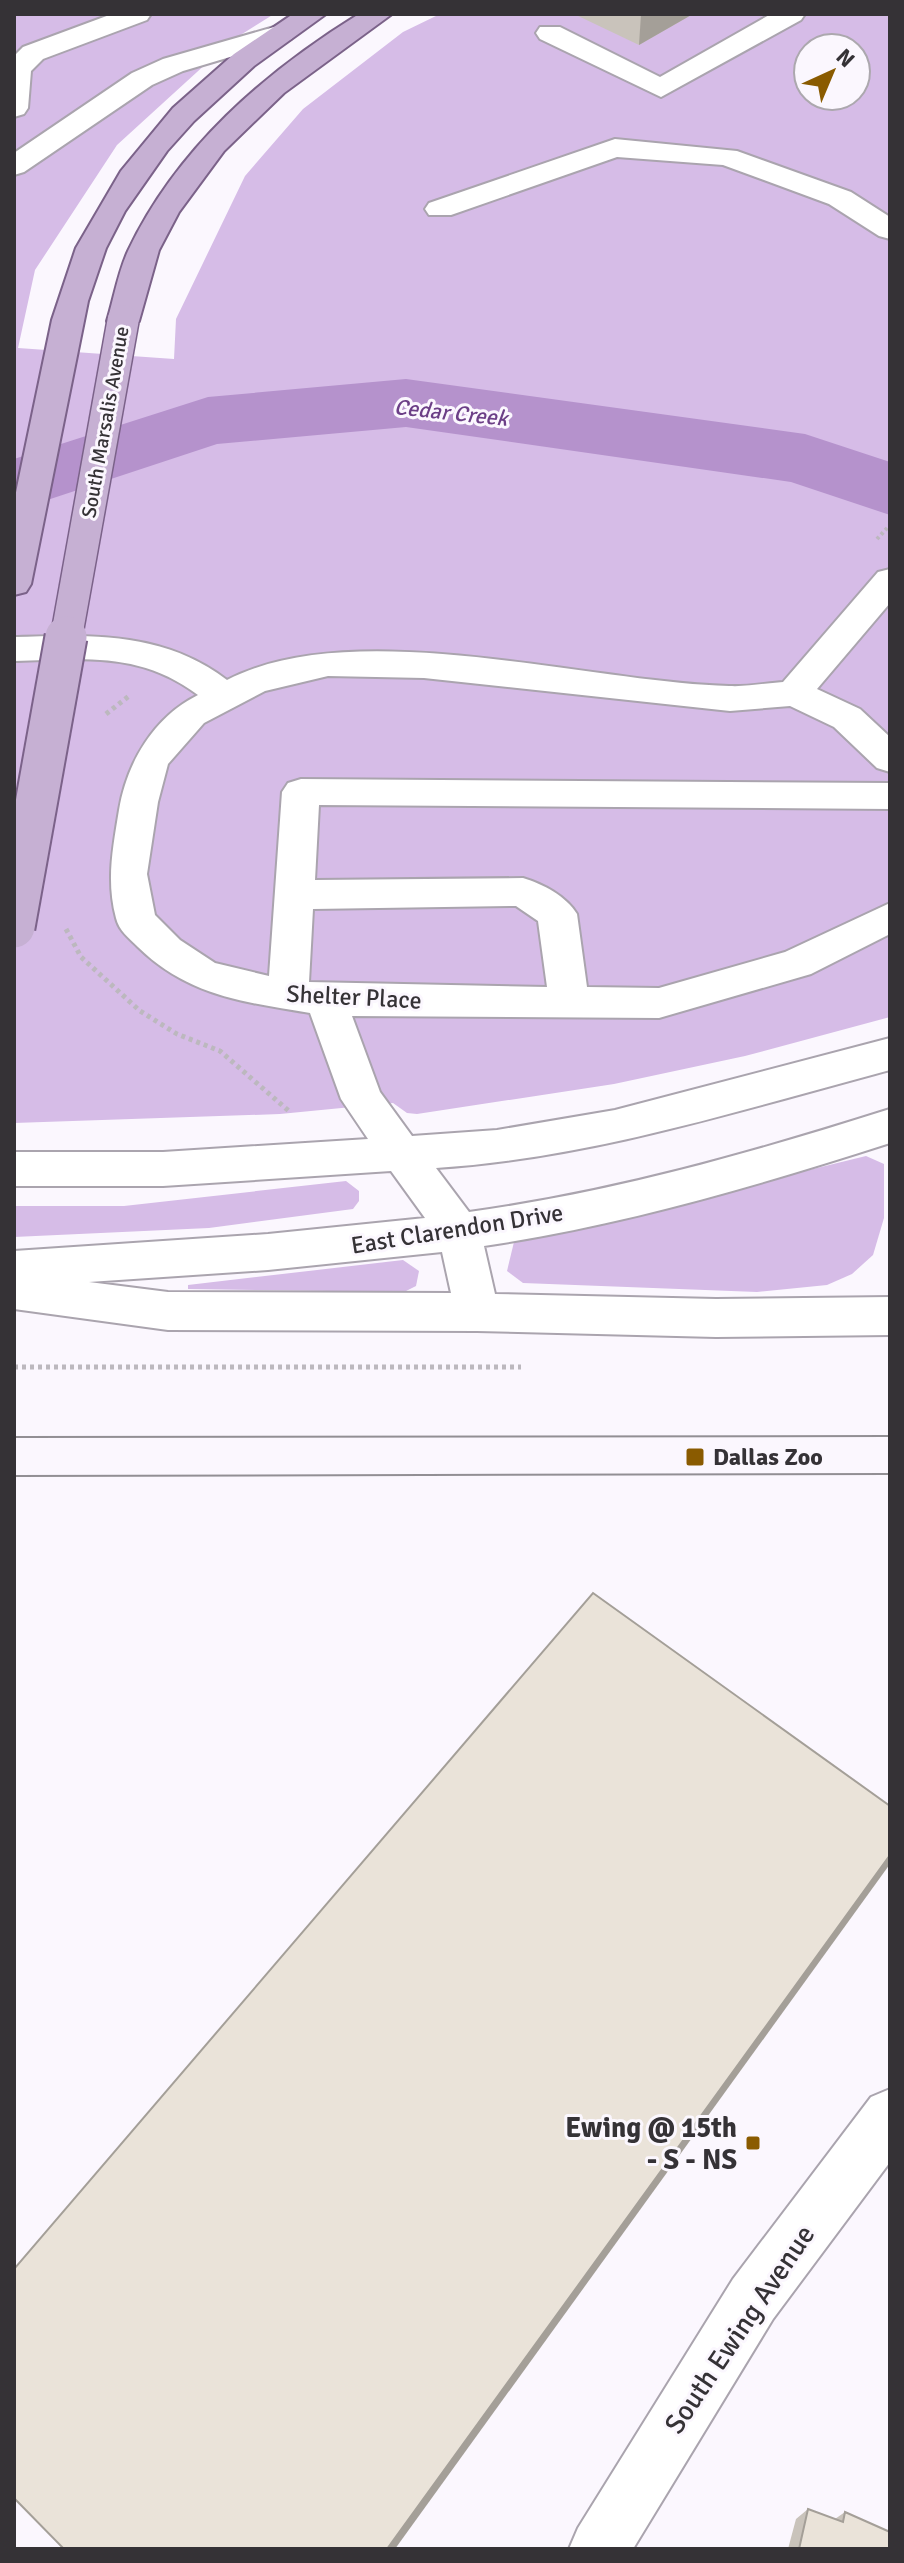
<svg xmlns="http://www.w3.org/2000/svg" width="904" height="2563" viewBox="0 0 904 2563" font-family="Signika,sans-serif">
<style>
.green{fill:#d6bce7;fill-rule:evenodd}
.lines{fill:none;stroke-linecap:round;stroke-linejoin:round}
.river{fill:#b592cc;fill-rule:evenodd}
.minor-casing{stroke:#aaa4ae;stroke-width:4}
.major-casing{stroke:#7b6289;stroke-width:4}
.path-far1{stroke:#bcb8be;stroke-width:4;stroke-dasharray:3 3;stroke-linecap:butt}
.path{stroke:#bcb8be;stroke-width:5;stroke-dasharray:4 4;stroke-linecap:butt}
.minor{fill:#fff;fill-rule:evenodd}
.major{fill:#c6b0d3;fill-rule:evenodd}
.tram{stroke:#928f94;stroke-width:2}
.major-bridge-far1-casing{stroke:#7b6289;stroke-width:34;stroke-linecap:butt}
.major-bridge-casing{stroke:#7b6289;stroke-width:45;stroke-linecap:butt}
.major-bridge-far1{stroke:#c6b0d3;stroke-width:31}
.major-bridge{stroke:#c6b0d3;stroke-width:41}
.wall{fill:#c9c3bb}
.shaded-wall{fill:#a49f98}
.building{fill:#eae3d9;stroke:#a49f98;stroke-width:2}
.poi-dot{fill:#8a5b00;stroke:#fbf7fe;stroke-width:3}
.labels{text-anchor:middle;stroke-width:6;stroke-linejoin:round;paint-order:stroke}
.far-street-label{font-size:20px;fill:#353236;stroke:#fbf7fe}
.far-water-label{font-size:22px;font-style:italic;fill:#6c3f87;stroke:#fbf7fe}
.street-label{font-size:24px;fill:#353236;stroke:#fbf7fe}
.poi-label{font-size:24px;font-weight:bold;fill:#353236;stroke:#fbf7fe;text-anchor:start}
.near-poi-label{font-size:28px;font-weight:bold;fill:#353236;stroke:#fbf7fe;text-anchor:end}
.near-street-label{font-size:28px;fill:#353236;stroke:#fbf7fe}
</style>
<rect width="100%" height="100%" fill="#fbf7fe"/>
<g class="green">
<path d="M14,14H274L231,41L117,145L35,270L18,348L174,359L176,319L245,176L303,109L403,32L440,14H890V1017L745,1056L614,1084L417,1114L407,1113L393,1103L280,1114L14,1123ZM808,48H856V96H808Z"/>
<polygon points="866,1156 884,1164 884,1218 873,1255 852,1274 827,1285 757,1292 523,1283 507,1271 514,1242"/>
<polygon points="346,1181 359,1191 359,1201 353,1209 209,1228 14,1237 14,1206 124,1206"/>
<polygon points="403,1260 419,1271 416,1286 404,1292 188,1289 188,1285"/>
</g>
<g class="lines">
<polygon class="river" points="406,379 805,434 890,462 890,515 791,482 406,427 217,444 14,511 14,459 208,397"/>
<defs>
<g id="minor">
<polygon points="112,14 151,14 147,20 43,59 31,71 28,108 24,114 14,117 14,56 23,47"/>
<polygon points="771,14 805,14 801,20 661,97 540,39 536,33 540,27 560,27 660,77"/>
<polygon points="281,25 291,27 295,33 291,39 183,71 152,85 24,172 14,175 14,153 132,73 163,59"/>
<polygon points="615,139 737,151 851,192 890,217 890,239 879,236 829,204 723,165 617,157 451,215 429,215 425,209 429,203"/>
<path d="M890,569V603L817,689L860,709L890,737V772L877,768L834,727L790,706L730,711L424,678L328,676L265,691L204,723L168,764L158,802L147,874L155,915L180,940L215,963L269,976L282,792L288,783L301,779L890,783V809L319,805L315,880L523,878C543,884 566,896 577,914L587,987L659,988L785,952L890,903V934L811,974L659,1018L352,1016L380,1092L412,1136L497,1130L615,1110L890,1038V1070C740,1110 592,1158 436,1168L469,1212C614,1192 751,1153 890,1109V1143C756,1186 624,1225 484,1246L495,1294L716,1299L890,1297V1335L716,1337L477,1331L168,1330L14,1309V1251L268,1234L425,1218L391,1171L163,1186H14V1152H163L368,1139L341,1099L310,1013C244,1002 188,996 138,947C129,938 119,931 116,918C106,881 113,847 119,810C127,762 154,717 198,695C140,651 83,659 14,661V637C91,635 163,631 227,680C354,614 587,682 729,686C747,687 766,683 783,682L878,572ZM516,906L538,921L547,987L309,982L313,909ZM442,1252L451,1293L168,1292L89,1282L268,1270Z"/>
<polygon points="890,2089 890,2162 773,2319 633,2549 569,2549 578,2528 733,2279 871,2097"/>
</g>
<g id="major">
<polygon points="293,14 326,14 254,66 194,121 167,151 125,211 106,248 88,301 31,584 26,592 14,595 14,502 52,320 76,248 121,171 173,108 234,54"/>
<path d="M359,14H392L284,93L224,151L179,212L159,250L139,321L134,328H112L107,321C114,298 118,273 128,251C177,148 264,73 359,14Z"/>
</g>
</defs>
<use href="#minor" class="minor-casing"/>
<use href="#major" class="major-casing"/>
<polyline class="path-far1" points="877,539 890,525"/>
<g class="path">
<polyline points="106,714 129,696"/>
<polyline points="66,929 81,957 140,1011 177,1034 220,1051 290,1112"/>
<polyline points="14,1367 521,1367"/>
</g>
<use href="#minor" class="minor"/>
<use href="#major" class="major"/>
<g class="tram">
<polyline points="14,1437 890,1436"/>
<polyline points="14,1476 890,1474"/>
</g>
<defs>
<polyline id="major-bridge-far1" points="66,639 123,321"/>
<polyline id="major-bridge" points="14,927 66,637"/>
</defs>
<use href="#major-bridge-far1" class="major-bridge-far1-casing"/>
<use href="#major-bridge" class="major-bridge-casing"/>
<use href="#major-bridge-far1" class="major-bridge-far1"/>
<use href="#major-bridge" class="major-bridge"/>
</g>
<g class="wall">
<polygon points="574,14 693,14 639,45"/>
<polygon points="808,2509 835,2519 845,2512 890,2549 788,2549 796,2519"/>
</g>
<g class="shaded-wall">
<polygon points="641,14 693,14 639,45"/>
<polygon points="890,1855 890,1864 395,2549 387,2549"/>
</g>
<g class="building">
<polygon points="593,1593 890,1806 890,1855 387,2549 64,2549 14,2498 14,2269"/>
<polygon points="808,2509 843,2522 845,2512 890,2532 890,2549 799,2549"/>
</g>
<g class="poi-dot">
<rect x="685" y="1447" width="20" height="20" rx="4"/>
<rect x="745" y="2135" width="16" height="16" rx="4"/>
</g>
<g class="labels">
<g class="far-street-label">
<text transform="translate(105 422) rotate(-80)" y="7">South Marsalis Avenue</text>
</g>
<g class="far-water-label">
<text transform="translate(451 412) rotate(6)" y="8">Cedar Creek</text>
</g>
<g class="street-label">
<text transform="translate(354 997) rotate(3)" y="8">Shelter Place</text>
<text transform="translate(457 1229) rotate(-9)" y="8">East Clarendon Drive</text>
</g>
<g class="poi-label">
<text x="713" y="1465">Dallas Zoo</text>
</g>
<g class="near-poi-label">
<text x="737" y="2137">Ewing @ 15th<tspan x="737" dy="32">- S - NS</tspan></text>
</g>
<g class="near-street-label">
<text transform="translate(739 2329) rotate(-56)" y="10">South Ewing Avenue</text>
</g>
</g>
<rect width="904" height="2563" fill="none" stroke="#353236" stroke-width="32"/>
<g transform="translate(832 72) rotate(44)"><circle r="38" fill="#fbf7fe" stroke="#aca8ae" stroke-width="2"/>
<path d="M0-6L14 30L0 20L-14 30Z" fill="#8a5b00"/>
<text y="-12" font-size="22" font-weight="bold" text-anchor="middle" fill="#353236">N</text>
</g>
</svg>
